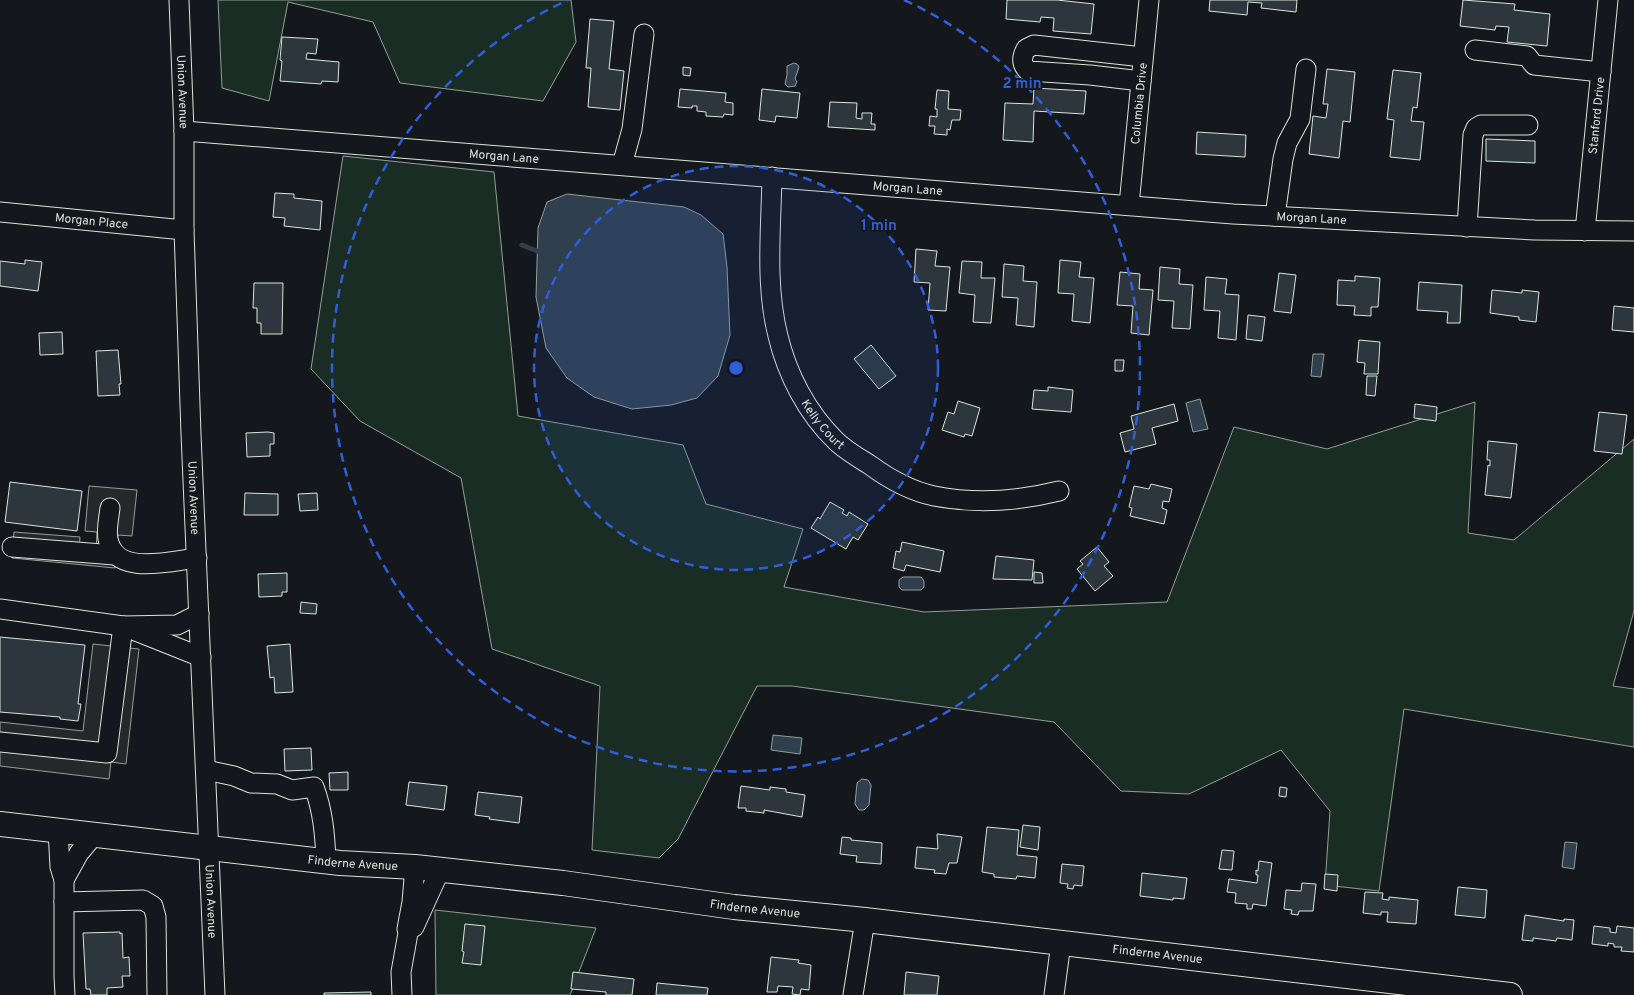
<svg xmlns="http://www.w3.org/2000/svg" width="1634" height="995" viewBox="0 0 1634 995" font-family="Overpass,sans-serif">
<style>
.green{fill:#1a2d24;stroke:#939e99}
.parking{fill:#24282b;stroke:#939e99}
.water{fill:#2f3f4d;stroke:#939e99}
.lines{fill:none;stroke-linecap:round;stroke-linejoin:round}
.stream{stroke:#2f3f4d;stroke-width:5}
.building{fill:#2c363c;stroke:#d8e6dc}
.minor-casing{stroke:#d8e6dc;stroke-width:21}
.major-casing{stroke:#d8e6dc;stroke-width:26}
.minor{stroke:#14181c;stroke-width:19}
.major{stroke:#14181c;stroke-width:24}
.ring{fill:none;stroke:#305dd8;stroke-width:2.5;stroke-dasharray:9 6}
.labels{text-anchor:middle;stroke-width:4;stroke-linejoin:round;paint-order:stroke}
.street-label{font-size:12px;fill:#d8e6dc;stroke:#14181c}
.centre{fill:#305dd8;stroke:#14181c;stroke-width:2.5}
.ring-label{font-size:15px;text-anchor:middle;font-weight:bold;fill:#305dd8;stroke:#14181c;stroke-width:4;stroke-linejoin:round;paint-order:stroke}
</style>
<rect width="100%" height="100%" fill="#14181c"/>
<g class="green">
<polygon points="218,0 571,0 576,42 543,101 400,83 373,22 288,2 269,101 222,88"/>
<polygon points="343,156 494,172 518,416 683,445 706,504 803,529 784,587 924,612 1167,602 1234,427 1327,449 1475,402 1468,533 1514,540 1634,439 1634,611 1613,686 1634,689 1634,747 1404,709 1379,891 1325,885 1330,811 1281,750 1189,794 1121,791 1054,722 792,686 757,686 678,839 659,858 592,850 600,686 492,649 461,478 360,421 311,369"/>
<polygon points="435,910 596,928 570,995 436,995"/>
</g>
<g class="parking">
<polygon points="89,486 137,490 132,536 118,535 115,568 12,558 14,532 80,537 79,550 96,551 97,532 85,531"/>
<polygon points="93,644 139,649 126,764 111,762 109,779 0,766 0,722 83,731"/>
</g>
<g class="water">
<polygon points="794,63 797,64 799,67 795,79 797,82 795,86 788,87 785,84 787,75 787,66"/>
<polygon points="567,194 684,207 701,215 723,234 727,267 730,335 718,376 697,398 671,405 632,409 594,397 567,378 546,348 536,297 538,228 547,202"/>
<polygon points="1313,354 1324,354 1321,377 1311,376"/>
<polygon points="1200,399 1208,429 1193,432 1186,403"/>
<polygon points="903,577 921,577 924,581 924,587 921,590 902,590 899,587 899,580"/>
<polygon points="773,735 802,738 800,754 771,750"/>
<polygon points="862,779 868,780 871,785 869,805 864,810 859,810 855,804 857,783"/>
<polygon points="1565,842 1577,843 1574,869 1562,867"/>
</g>
<g class="lines">
<polyline class="stream" points="522,245 542,253"/>
</g>
<g class="building">
<polygon points="1007,0 1057,0 1094,4 1091,34 1053,31 1054,18 1041,17 1040,22 1006,19"/>
<polygon points="1210,0 1297,0 1296,12 1261,8 1262,3 1248,2 1247,15 1209,11"/>
<polygon points="1463,0 1515,4 1514,10 1550,14 1547,46 1507,42 1509,27 1496,26 1495,30 1460,26"/>
<polygon points="590,19 614,21 609,69 624,71 620,110 588,107 591,68 586,68"/>
<polygon points="282,37 318,39 316,54 307,53 306,59 339,62 338,82 322,81 321,84 280,81 282,61 280,60"/>
<polygon points="683,67 691,68 690,76 683,75"/>
<polygon points="1327,69 1355,72 1350,122 1343,121 1339,158 1309,154 1313,116 1326,118 1328,104 1323,104"/>
<polygon points="1393,70 1421,73 1417,108 1413,107 1411,121 1424,122 1420,160 1390,157 1394,120 1387,119"/>
<polygon points="1034,88 1086,91 1084,114 1034,111 1033,142 1003,140 1005,103 1033,104"/>
<polygon points="680,89 726,93 725,102 733,103 733,115 724,114 723,117 706,116 706,112 697,111 697,106 692,106 692,108 678,107"/>
<polygon points="762,89 800,93 797,118 776,116 775,122 759,120"/>
<polygon points="937,90 949,91 948,109 961,110 960,120 952,120 950,130 947,129 947,135 934,134 935,126 929,126 930,116 937,117 937,109 935,109"/>
<polygon points="830,102 857,103 856,118 862,119 862,113 872,113 871,124 875,124 875,130 828,127"/>
<polygon points="1197,132 1246,135 1245,157 1196,154"/>
<polygon points="1486,139 1535,141 1535,163 1486,161"/>
<polygon points="275,193 294,194 294,198 322,201 320,230 284,226 285,218 273,217"/>
<polygon points="916,249 937,251 935,266 950,267 946,311 928,310 930,283 914,282"/>
<polygon points="25,260 42,262 38,291 0,286 0,261 25,264"/>
<polygon points="1060,260 1081,262 1079,277 1094,278 1090,323 1072,321 1074,294 1058,293"/>
<polygon points="962,261 982,262 981,278 995,278 991,323 973,322 975,295 959,293"/>
<polygon points="1004,264 1024,266 1023,281 1037,282 1034,327 1016,325 1018,298 1002,297"/>
<polygon points="1160,267 1180,269 1179,284 1193,285 1190,329 1172,328 1174,301 1158,300"/>
<polygon points="1120,272 1140,274 1139,289 1153,290 1149,335 1131,333 1133,306 1117,305"/>
<polygon points="1279,273 1296,275 1291,313 1274,311"/>
<polygon points="1355,276 1380,278 1378,307 1371,307 1371,316 1354,315 1355,306 1337,305 1338,280 1355,281"/>
<polygon points="1206,277 1227,279 1225,294 1239,295 1236,340 1218,338 1220,311 1204,310"/>
<polygon points="1419,282 1462,285 1460,323 1447,323 1448,312 1417,310"/>
<polygon points="254,283 283,283 282,334 261,334 261,323 257,323 257,308 253,308"/>
<polygon points="1492,290 1522,293 1522,290 1539,292 1536,322 1519,320 1519,317 1490,313"/>
<polygon points="1614,306 1634,308 1634,332 1612,330"/>
<polygon points="1248,315 1265,317 1262,341 1246,339"/>
<polygon points="62,332 63,354 40,355 39,333"/>
<polygon points="1359,340 1380,342 1378,374 1364,374 1365,363 1357,362"/>
<polygon points="871,345 896,376 879,389 854,359"/>
<polygon points="118,350 121,384 119,384 120,395 98,396 96,351"/>
<polygon points="1115,360 1124,360 1123,371 1115,371"/>
<polygon points="1367,376 1377,376 1375,396 1366,395"/>
<polygon points="1048,387 1073,390 1071,412 1032,409 1034,390 1048,391"/>
<polygon points="958,401 980,408 972,436 965,434 964,437 942,430 948,412 954,414"/>
<polygon points="1174,404 1178,421 1152,428 1156,444 1125,452 1120,433 1134,429 1131,416"/>
<polygon points="1415,404 1437,407 1436,421 1414,418"/>
<polygon points="1599,412 1627,415 1622,454 1594,451"/>
<polygon points="268,432 274,433 274,444 270,444 270,456 247,457 246,433"/>
<polygon points="1488,441 1517,444 1511,498 1485,495 1488,465 1490,466 1490,460 1487,460"/>
<polygon points="10,482 82,491 77,531 5,522"/>
<polygon points="1151,484 1172,489 1169,502 1163,501 1162,508 1167,510 1164,524 1130,516 1132,508 1129,507 1134,486 1149,489"/>
<polygon points="245,493 278,494 278,515 244,515"/>
<polygon points="317,493 318,510 300,511 298,494"/>
<polygon points="830,502 844,510 842,513 847,516 849,512 868,524 858,540 853,537 846,549 811,528 818,517 820,519"/>
<polygon points="902,542 944,551 940,572 906,565 904,571 893,568 896,551 900,552"/>
<polygon points="1097,547 1109,562 1104,566 1113,576 1095,591 1077,569 1083,564 1080,561"/>
<polygon points="996,556 1034,560 1032,580 993,579"/>
<polygon points="1034,572 1042,573 1043,583 1034,583"/>
<polygon points="287,573 287,592 282,592 282,596 259,597 258,574"/>
<polygon points="301,602 317,604 316,614 300,613"/>
<polygon points="0,637 85,645 78,704 81,704 78,721 60,719 60,717 0,712"/>
<polygon points="290,644 293,692 275,693 274,677 270,678 267,646"/>
<polygon points="311,748 312,770 285,771 284,749"/>
<polygon points="348,772 348,790 330,790 329,773"/>
<polygon points="409,782 447,786 444,810 406,805"/>
<polygon points="741,786 770,790 770,787 786,789 786,792 805,795 802,817 764,810 764,813 746,811 746,808 738,808"/>
<polygon points="1280,787 1287,788 1286,797 1279,796"/>
<polygon points="478,792 522,797 519,823 489,819 490,817 475,815"/>
<polygon points="1023,825 1040,827 1038,850 1020,847"/>
<polygon points="987,827 1019,830 1017,855 1037,857 1035,878 1017,876 1016,879 994,877 994,874 982,872"/>
<polygon points="937,834 962,837 957,863 949,863 946,874 934,873 935,870 915,868 917,847 938,849"/>
<polygon points="842,837 851,838 851,840 882,843 881,864 856,862 857,856 840,854"/>
<polygon points="1222,850 1234,851 1232,870 1219,869"/>
<polygon points="1259,861 1272,863 1266,906 1253,904 1252,909 1247,909 1247,904 1235,903 1236,893 1227,892 1229,879 1257,883 1258,875 1256,875 1256,870 1258,871"/>
<polygon points="1062,864 1084,866 1082,886 1074,885 1073,889 1067,888 1068,884 1060,883"/>
<polygon points="1142,873 1187,878 1184,899 1173,898 1173,900 1140,896"/>
<polygon points="1325,874 1338,875 1337,891 1324,889"/>
<polygon points="1302,883 1316,884 1313,911 1299,911 1298,915 1291,914 1292,910 1284,909 1286,890 1301,891"/>
<polygon points="1458,887 1487,890 1485,918 1455,915"/>
<polygon points="1365,892 1383,893 1382,899 1389,900 1389,897 1418,900 1416,924 1387,922 1388,912 1381,912 1381,915 1363,913"/>
<polygon points="1525,915 1564,921 1564,919 1574,920 1572,940 1557,938 1556,941 1533,938 1533,941 1522,940"/>
<polygon points="465,924 485,926 481,965 462,963 464,952 462,951"/>
<polygon points="1594,926 1610,928 1610,932 1616,933 1617,926 1634,928 1634,952 1621,951 1622,947 1614,947 1614,944 1608,943 1608,946 1592,944"/>
<polygon points="120,932 120,934 122,933 123,958 129,957 130,976 122,976 123,987 107,988 107,995 91,995 90,989 86,989 83,933"/>
<polygon points="771,957 799,960 798,963 811,965 809,990 801,989 800,995 792,994 793,987 778,986 777,992 767,992"/>
<polygon points="573,972 634,979 632,995 606,995 606,992 571,989"/>
<polygon points="906,972 939,976 937,995 904,995"/>
<polygon points="657,983 708,988 707,995 656,995"/>
<polygon points="371,992 371,995 324,995 324,993"/>
</g>
<g class="lines">
<defs>
<g id="minor">
<path id="s1" d="M179,0L184,131V230L191,434L215,995"/>
<polyline points="1475,50 1527,56 1534,65 1601,72"/>
<path d="M1141,81L1090,75L1028,71C1021,64 1021,58 1026,49L1034,45L1143,57"/>
<path id="s2" d="M184,131L1233,214L1535,230L1634,231"/>
<polyline points="622,165 632,129 644,34"/>
<path id="s3" d="M772,177C771,229 765,285 778,336C787,374 807,413 836,441C845,450 859,458 870,465C889,479 911,491 934,496C975,504 1019,501 1059,491"/>
<path id="s4" d="M1129,205L1149,0"/>
<path id="s5" d="M0,212L184,230"/>
<polyline points="1275,216 1283,159 1287,143 1300,119 1306,69"/>
<polyline points="1467,227 1473,135 1476,128 1481,125 1528,125"/>
<path id="s6" d="M1585,231L1608,0"/>
<path d="M110,508C109,517 106,530 108,539C115,577 170,561 197,558"/>
<polyline points="12,547 115,555"/>
<polyline points="0,609 123,626 177,625 199,614"/>
<polyline points="0,742 107,753 123,626 201,657"/>
<path d="M206,770L234,776L251,783L277,784L292,790L314,787C323,811 325,835 326,861"/>
<polyline points="58,830 60,867 64,880 64,976 65,995"/>
<polyline points="64,880 79,853 95,834"/>
<polyline points="64,902 143,900 153,906 156,917 157,995"/>
<polyline points="414,927 440,870"/>
<polyline points="402,995 401,972 408,933 407,929 412,902 415,867"/>
<polyline points="853,995 865,920"/>
<polyline points="1054,995 1061,943"/>
</g>
<g id="major">
<path id="s7" d="M0,824L340,863L415,867L563,883L734,907L865,920L1510,995"/>
</g>
</defs>
<use href="#minor" class="minor-casing"/>
<use href="#major" class="major-casing"/>
<use href="#minor" class="minor"/>
<use href="#major" class="major"/>
</g>
<circle cx="736" cy="368" r="202" fill="#305dd8" fill-opacity=".12"/>
<g class="ring">
<circle cx="736" cy="368" r="202"/>
<path d="M904 0A404 404 0 1 1 568 0"/>
</g>
<g class="labels">
<g class="street-label">
<text dy="4" stroke="none"><textPath href="#s1" startOffset="92">Union Avenue</textPath></text>
<text dy="4" stroke="none"><textPath href="#s4" startOffset="102">Columbia Drive</textPath></text>
<text dy="4" stroke="none"><textPath href="#s6" startOffset="116">Stanford Drive</textPath></text>
<text dy="4" stroke="none"><textPath href="#s2" startOffset="321">Morgan Lane</textPath></text>
<text dy="4" stroke="none"><textPath href="#s2" startOffset="726">Morgan Lane</textPath></text>
<text dy="4" stroke="none"><textPath href="#s2" startOffset="1131">Morgan Lane</textPath></text>
<text dy="4" stroke="none"><textPath href="#s5" startOffset="92">Morgan Place</textPath></text>
<text dy="4" stroke="none"><textPath href="#s3" startOffset="260">Kelly Court</textPath></text>
<text dy="4" stroke="none"><textPath href="#s1" startOffset="498">Union Avenue</textPath></text>
<text dy="4" stroke="none"><textPath href="#s7" startOffset="355">Finderne Avenue</textPath></text>
<text dy="4" stroke="none"><textPath href="#s1" startOffset="902">Union Avenue</textPath></text>
<text dy="4" stroke="none"><textPath href="#s7" startOffset="760">Finderne Avenue</textPath></text>
<text dy="4" stroke="none"><textPath href="#s7" startOffset="1165">Finderne Avenue</textPath></text>
</g>
</g>
<circle cx="736" cy="368" r="8" class="centre"/>
<g class="ring-label">
<text x="1022" y="88">2 min</text>
<text x="879" y="230">1 min</text>
</g>
</svg>
